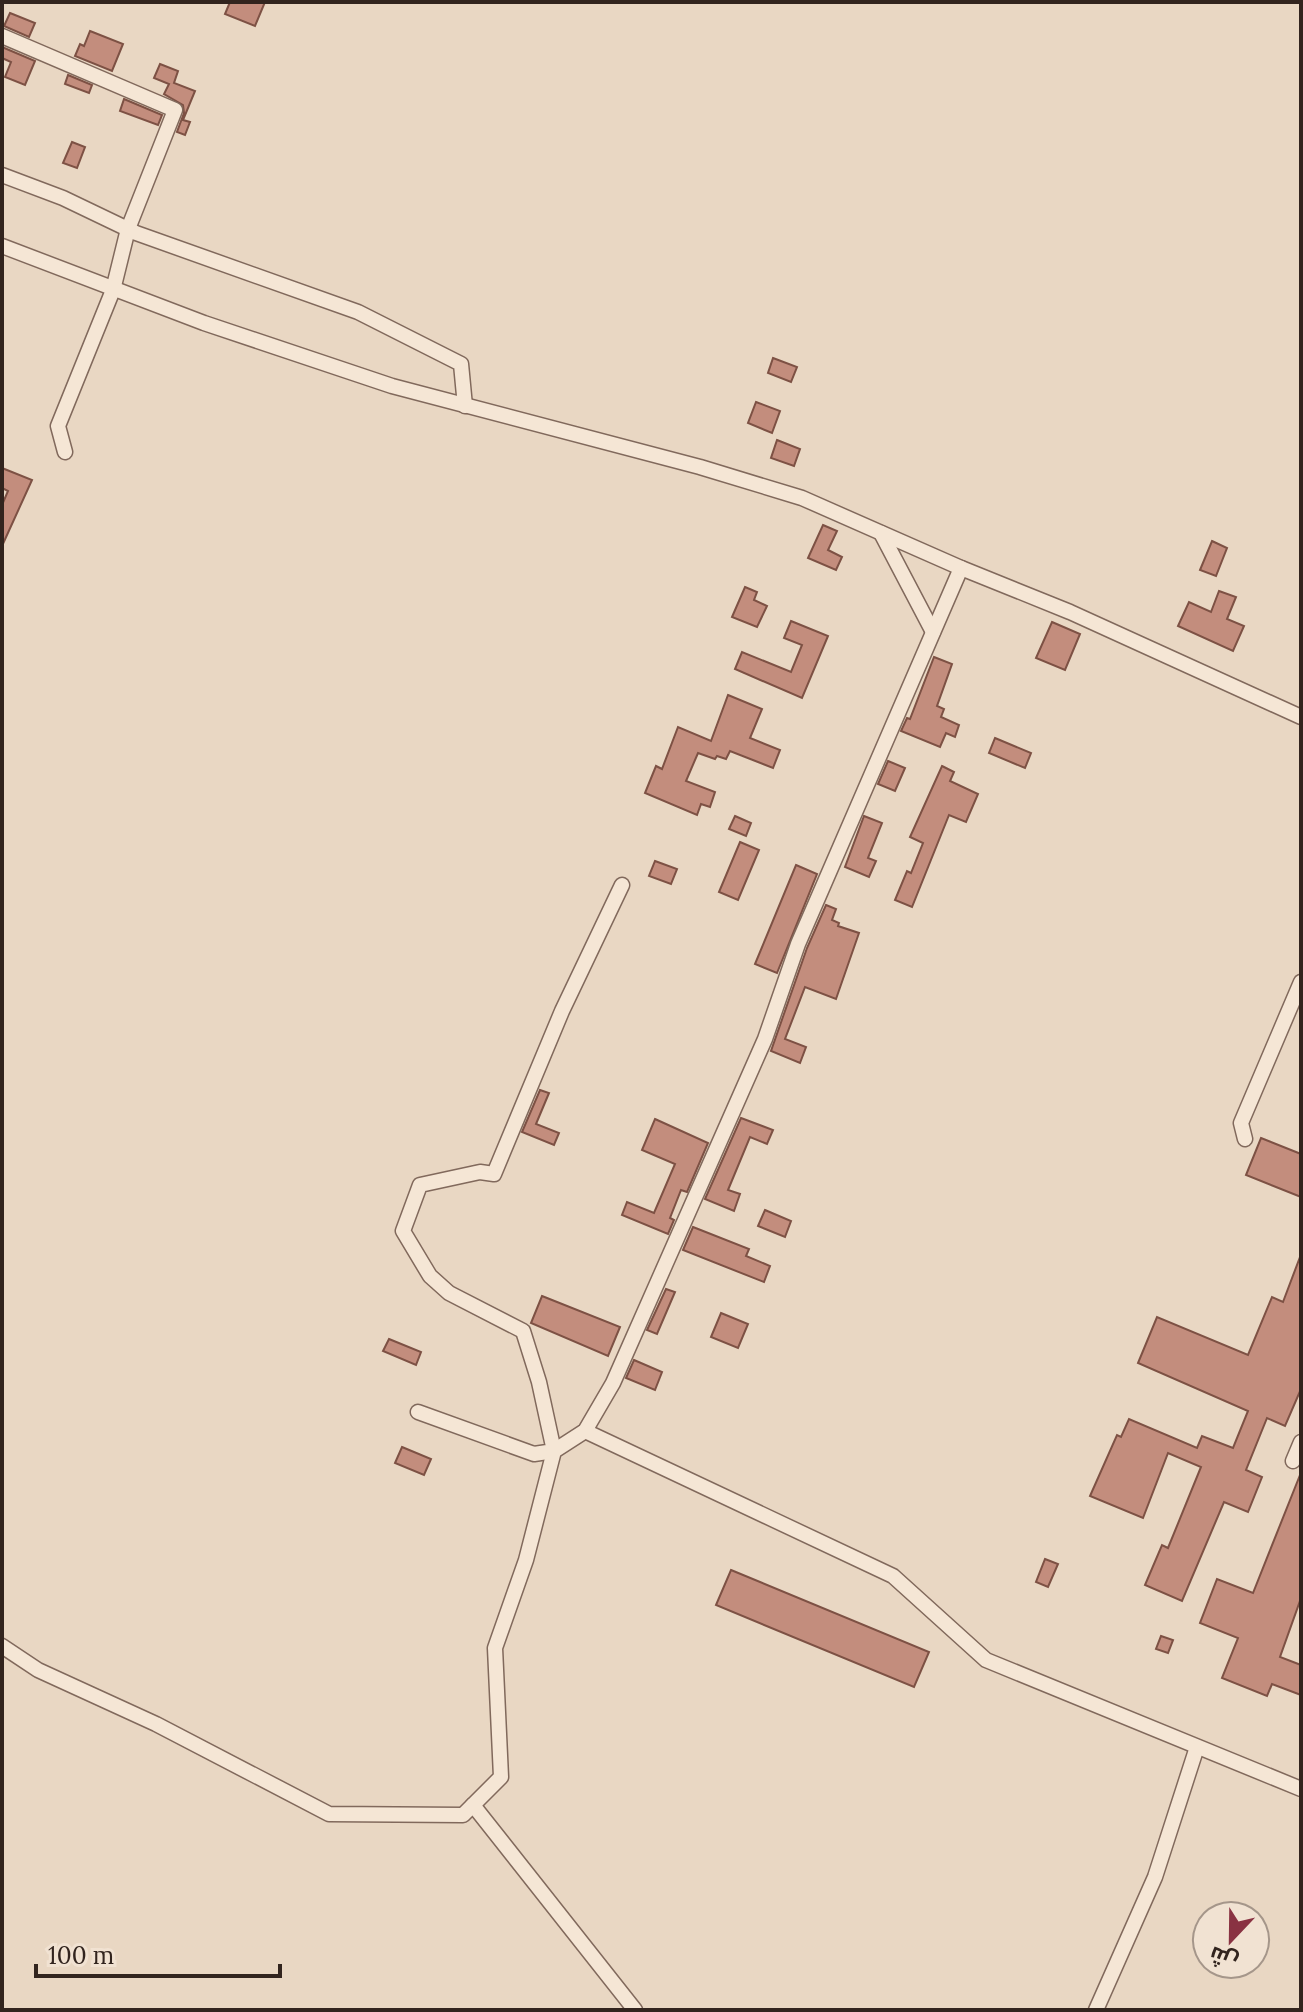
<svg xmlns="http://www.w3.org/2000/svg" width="1303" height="2012" viewBox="0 0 1303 2012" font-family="Lora,Cairo,serif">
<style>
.building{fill:#c38d7d;stroke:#7d5144;stroke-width:2}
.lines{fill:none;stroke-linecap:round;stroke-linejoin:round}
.minor-casing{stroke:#81695c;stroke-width:17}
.minor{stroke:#f5e6d5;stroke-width:14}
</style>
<rect width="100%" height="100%" fill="#e9d7c3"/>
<g class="building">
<polygon points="230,2 265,2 255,26 225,14"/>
<polygon points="10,13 35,23 29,37 4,26"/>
<polygon points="90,31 123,44 112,71 75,56 80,44 84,46"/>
<polygon points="2,47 35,61 25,85 5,77 11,62 2,58"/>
<polygon points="160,64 178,71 174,83 195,91 183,120 190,122 185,135 177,132 184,113 183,105 164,94 169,84 154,78"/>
<polygon points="68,75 92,85 89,93 65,84"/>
<polygon points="124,99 162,115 158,125 120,111"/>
<polygon points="72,142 85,147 77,168 63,163"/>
<polygon points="773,358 797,367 791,382 768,373"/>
<polygon points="756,402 780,411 772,433 748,423"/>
<polygon points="777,440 800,449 794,466 771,458"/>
<polygon points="2,468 32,480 2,546 2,505 8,491 2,488"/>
<polygon points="823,525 837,531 828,550 842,557 836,570 808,558"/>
<polygon points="1212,541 1227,548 1216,576 1200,570"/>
<polygon points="745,587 757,592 754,600 767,606 757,627 732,617"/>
<polygon points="1219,591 1236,597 1227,619 1244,626 1233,651 1178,626 1189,602 1211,612"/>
<polygon points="791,621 828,636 802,698 735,669 742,652 791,672 802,645 784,638"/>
<polygon points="1052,622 1080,634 1065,670 1036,658"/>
<polygon points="934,657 952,664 937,706 944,709 941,717 959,725 955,737 946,733 940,747 901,731 907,718 910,719"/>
<polygon points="728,695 762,709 750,738 780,750 773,768 730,751 726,759 717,756 715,759 698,753 686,781 715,792 710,807 701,804 697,815 645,793 656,766 662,769 678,727 711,741"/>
<polygon points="995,738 1031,753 1025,768 989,753"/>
<polygon points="888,761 905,768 895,791 878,784"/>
<polygon points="942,766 954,772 950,781 978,794 966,822 949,815 912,907 895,900 907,871 911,873 923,843 910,837"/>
<polygon points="735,816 751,823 746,836 729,829"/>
<polygon points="864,816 882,823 868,858 876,861 869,877 845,867"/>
<polygon points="740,842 759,850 738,900 719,892"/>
<polygon points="655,861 677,869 671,884 649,876"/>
<polygon points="796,865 817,874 777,973 755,964"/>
<polygon points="826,905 836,909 832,920 839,923 838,926 859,933 836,999 805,987 785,1039 806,1047 800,1063 771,1051 807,948"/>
<polygon points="540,1090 549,1093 536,1124 559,1133 554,1145 522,1132"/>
<polygon points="741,1118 773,1130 767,1144 750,1137 728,1190 740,1194 734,1211 705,1199"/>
<polygon points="655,1119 708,1143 687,1192 681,1190 670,1218 674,1220 668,1234 622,1215 627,1202 654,1213 675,1164 642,1150"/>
<polygon points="1261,1138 1301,1154 1301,1197 1246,1175"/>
<polygon points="765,1210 791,1221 785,1237 758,1226"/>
<polygon points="693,1227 749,1249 746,1256 770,1266 764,1282 683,1250"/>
<polygon points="1300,1257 1301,1389 1285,1426 1267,1418 1246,1470 1262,1477 1248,1512 1224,1502 1182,1601 1145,1585 1162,1545 1168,1548 1201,1467 1168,1453 1143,1518 1090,1496 1117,1435 1121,1437 1129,1419 1197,1448 1202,1436 1233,1448 1248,1411 1138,1363 1157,1317 1248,1355 1272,1297 1283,1302"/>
<polygon points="666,1289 675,1292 657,1334 647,1330"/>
<polygon points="542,1296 620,1327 608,1356 531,1323"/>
<polygon points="721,1313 748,1324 738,1348 711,1337"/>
<polygon points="389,1339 421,1352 416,1365 383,1351"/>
<polygon points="634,1360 662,1372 655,1390 626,1378"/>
<polygon points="402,1447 431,1459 424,1475 395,1463"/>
<polygon points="1300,1475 1301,1598 1280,1657 1301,1665 1301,1695 1272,1684 1267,1696 1222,1678 1238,1638 1200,1623 1217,1579 1253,1593"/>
<polygon points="1045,1559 1058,1564 1048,1587 1036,1582"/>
<polygon points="731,1570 929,1652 914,1687 716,1605"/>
<polygon points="1161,1636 1173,1640 1168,1653 1156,1649"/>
</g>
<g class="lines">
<defs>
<g id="minor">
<polyline points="2,36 175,110 128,229 113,290 58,426 65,452"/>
<polyline points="2,175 63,198 136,233 358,312 461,364 465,406"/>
<polyline points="2,246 204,323 392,386 700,467 802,498 961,568 1070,612 1301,717"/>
<polyline points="881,533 933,632"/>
<polyline points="1245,1139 1241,1123 1301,982"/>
<polyline points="418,1412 534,1454 554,1451 539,1382 523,1331 449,1293 430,1276 403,1231 420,1185 480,1172 494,1174 562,1011 622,885"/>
<polyline points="585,1431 893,1576 986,1660 1301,1789"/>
<polyline points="1293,1461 1301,1442"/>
<polyline points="2,1646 38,1670 156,1724 329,1814 463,1815 501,1777 495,1648 526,1560 554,1451 585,1431 613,1383 765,1039 798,944 961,568"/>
<polyline points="473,1805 635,2010"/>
<polyline points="1096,2010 1155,1877 1197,1747"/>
</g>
</defs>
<use href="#minor" class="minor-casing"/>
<use href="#minor" class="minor"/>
</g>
<rect width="1303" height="2012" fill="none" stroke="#32241e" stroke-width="8"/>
<g transform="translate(1231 1940) rotate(202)"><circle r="38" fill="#f1e2d2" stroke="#a5968a" stroke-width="2"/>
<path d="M0-6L14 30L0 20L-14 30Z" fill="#893242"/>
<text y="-12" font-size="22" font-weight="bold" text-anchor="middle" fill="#32241e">ش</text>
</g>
<path d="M36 1964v12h244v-12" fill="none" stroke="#32241e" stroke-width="4"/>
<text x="48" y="1964" font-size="24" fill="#32241e" stroke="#f1e2d2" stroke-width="6" paint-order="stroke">100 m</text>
</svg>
